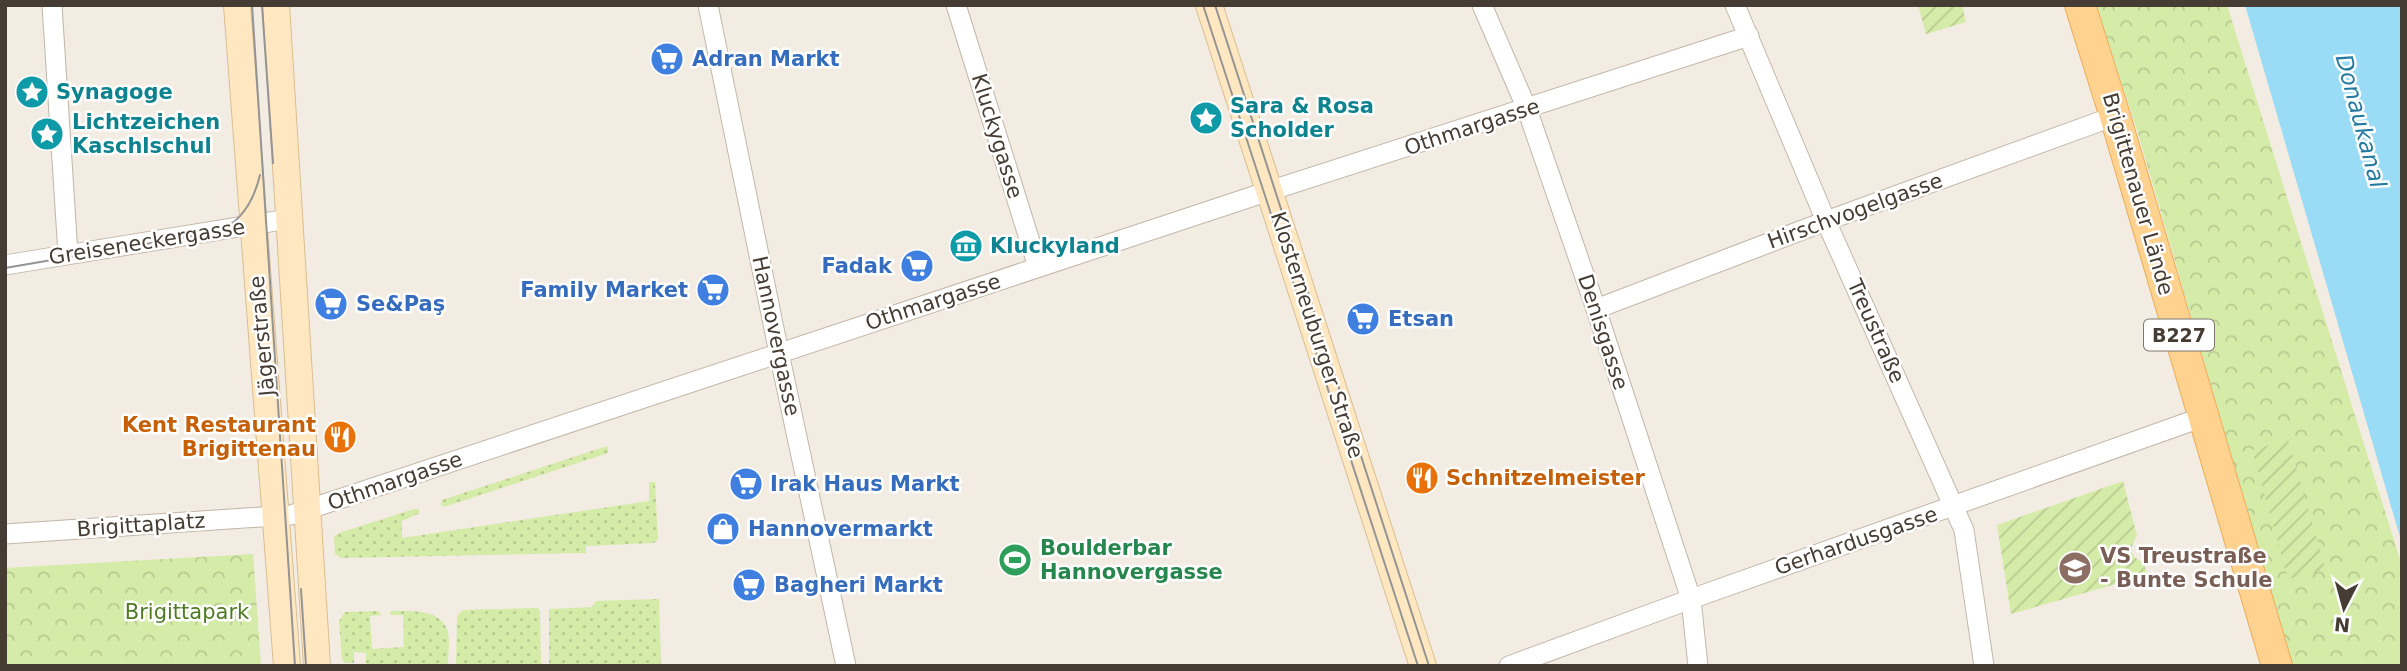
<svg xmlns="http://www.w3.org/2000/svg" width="2407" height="671" viewBox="0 0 2407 671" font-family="'DejaVu Sans',sans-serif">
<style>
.grass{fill:url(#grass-dots)}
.forest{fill:url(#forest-crowns)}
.garden{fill:url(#garden-furrows)}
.water{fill:#9adbf5}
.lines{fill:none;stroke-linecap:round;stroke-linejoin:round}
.street-casing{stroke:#c2b6a8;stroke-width:21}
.secondary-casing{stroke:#dabe91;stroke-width:28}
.primary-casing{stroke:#ecad58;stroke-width:32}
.street{stroke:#fff;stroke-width:19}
.secondary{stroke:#ffe8c1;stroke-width:26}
.primary{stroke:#ffd290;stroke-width:30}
.tram{stroke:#949494;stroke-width:2}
.labels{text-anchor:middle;stroke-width:5;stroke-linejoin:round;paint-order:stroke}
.shield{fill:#fff;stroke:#7d7670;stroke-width:2}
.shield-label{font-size:19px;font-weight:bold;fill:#453c33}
.shop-label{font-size:21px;font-weight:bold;fill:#366cbe;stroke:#fff;text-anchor:start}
.culture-label{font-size:21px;font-weight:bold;fill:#0d838f;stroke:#fff;text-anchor:start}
.street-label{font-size:21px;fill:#453c33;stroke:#fff}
.food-label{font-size:21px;font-weight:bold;fill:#c56008;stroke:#fff;text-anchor:end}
.leisure-label{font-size:21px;font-weight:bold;fill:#27864d;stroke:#fff;text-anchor:start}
.education-label{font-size:21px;font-weight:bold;fill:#785e54;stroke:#fff;text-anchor:start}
.park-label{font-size:21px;fill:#4f7b22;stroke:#fff}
.water-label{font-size:23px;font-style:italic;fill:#227a9f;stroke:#fff}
</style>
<defs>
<pattern id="grass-dots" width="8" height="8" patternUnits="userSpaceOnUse" patternTransform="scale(1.75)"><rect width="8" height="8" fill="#d5eba8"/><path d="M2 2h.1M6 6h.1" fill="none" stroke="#b8ca91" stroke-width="1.8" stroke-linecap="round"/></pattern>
<pattern id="forest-crowns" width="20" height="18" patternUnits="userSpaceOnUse" patternTransform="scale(1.75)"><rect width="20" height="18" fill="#d5eba8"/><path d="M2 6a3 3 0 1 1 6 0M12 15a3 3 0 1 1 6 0" fill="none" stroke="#b8ca91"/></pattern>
<pattern id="garden-furrows" width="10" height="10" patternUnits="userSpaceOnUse" patternTransform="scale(1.75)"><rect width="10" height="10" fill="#d5eba8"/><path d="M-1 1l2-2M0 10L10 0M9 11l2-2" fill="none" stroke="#b8ca91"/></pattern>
</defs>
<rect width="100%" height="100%" fill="#f3ece3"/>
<g class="grass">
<polygon points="604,447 608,447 608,453 444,507 441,505 442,500"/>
<polygon points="649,482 655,482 658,539 654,543 586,546 586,553 341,558 335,554 334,537 339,533 414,509 419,509 420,513 402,521 402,538 649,501"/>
<polygon points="659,599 661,666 549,666 549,609 592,607 596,601"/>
<polygon points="538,608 540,611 541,666 456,666 457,616 463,610"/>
<path d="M378,611L382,615L370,616L372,649L404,647L403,615H390L391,611C410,611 442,608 448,632C450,642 448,656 448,666H366V653L354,652V663H345L342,660L339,621L345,612Z"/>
</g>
<g class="forest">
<polygon points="2096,5 2227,5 2402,566 2402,666 2292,666 2138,133"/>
<polygon points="253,554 261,666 5,666 5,568"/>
</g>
<g class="garden">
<polygon points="1918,5 1962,5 1966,22 1926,34"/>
<polygon points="2288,440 2326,570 2288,579 2252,450"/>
<path d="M2123,481L2137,536C2129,547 2129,558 2144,562L2147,575L2011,614L1997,525Z"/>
</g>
<polygon class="water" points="2245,5 2402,5 2402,544"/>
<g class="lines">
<defs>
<g id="street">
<polyline points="52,5 68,254"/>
<polyline points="708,5 779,353 846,666"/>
<polyline points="956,5 1038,267"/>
<polyline points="1482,5 1527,109 1596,309 1691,599 1698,666"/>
<polyline points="1735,5 1826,221 1964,530 1984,666"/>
<polyline points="5,265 288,219"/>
<polyline points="1596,309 1826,221 2115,116"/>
<polyline points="5,534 291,515 1266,192 1749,36"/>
<polyline points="1509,666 1691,599 2203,417"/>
</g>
<g id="secondary">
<polyline points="237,5 287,666"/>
<polyline points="276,5 317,666"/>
<polyline points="1209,5 1423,666"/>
</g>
<polyline id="primary" points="2080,5 2115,116 2277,666"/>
</defs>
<use href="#street" class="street-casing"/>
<use href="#secondary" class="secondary-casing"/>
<use href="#primary" class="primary-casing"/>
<use href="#street" class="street"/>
<use href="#secondary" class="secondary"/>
<use href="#primary" class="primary"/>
<g class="tram">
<polyline points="252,5 295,666"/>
<polyline points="262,5 273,163"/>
<polyline points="1203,5 1418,666"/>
<polyline points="1215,5 1429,666"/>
<path d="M5,268L216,232C241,223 254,200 260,175"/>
<polyline points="301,589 306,666"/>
</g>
</g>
<defs>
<symbol id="supermarket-disc" viewBox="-11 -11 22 22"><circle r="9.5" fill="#3f7fe0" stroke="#fff"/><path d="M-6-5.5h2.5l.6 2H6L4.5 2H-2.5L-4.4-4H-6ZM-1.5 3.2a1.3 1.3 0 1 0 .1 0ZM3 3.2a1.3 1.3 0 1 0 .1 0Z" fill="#fff"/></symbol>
<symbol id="sight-disc" viewBox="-11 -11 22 22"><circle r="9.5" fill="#0f9aa8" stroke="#fff"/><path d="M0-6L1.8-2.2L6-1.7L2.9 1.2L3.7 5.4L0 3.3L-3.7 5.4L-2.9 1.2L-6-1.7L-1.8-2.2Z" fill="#fff"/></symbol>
<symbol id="museum-disc" viewBox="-11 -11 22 22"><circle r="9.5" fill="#0f9aa8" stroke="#fff"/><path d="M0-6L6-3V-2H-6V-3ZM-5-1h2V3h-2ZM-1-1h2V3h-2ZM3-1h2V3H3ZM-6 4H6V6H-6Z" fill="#fff"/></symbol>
<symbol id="restaurant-disc" viewBox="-11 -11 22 22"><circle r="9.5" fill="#e8710a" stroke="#fff"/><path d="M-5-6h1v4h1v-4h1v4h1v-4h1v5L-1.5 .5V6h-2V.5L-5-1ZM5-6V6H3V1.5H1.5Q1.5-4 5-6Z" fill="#fff"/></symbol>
<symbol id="shop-disc" viewBox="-11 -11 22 22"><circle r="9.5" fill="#3f7fe0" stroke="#fff"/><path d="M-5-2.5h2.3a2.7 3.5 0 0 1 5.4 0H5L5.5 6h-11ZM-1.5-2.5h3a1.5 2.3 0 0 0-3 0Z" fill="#fff"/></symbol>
<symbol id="stadium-disc" viewBox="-11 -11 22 22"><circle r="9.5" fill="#2e9e5b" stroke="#fff"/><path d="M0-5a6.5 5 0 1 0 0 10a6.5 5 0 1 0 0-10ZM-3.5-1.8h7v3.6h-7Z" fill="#fff"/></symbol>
<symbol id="school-disc" viewBox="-11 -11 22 22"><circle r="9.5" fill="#8d6e63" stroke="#fff"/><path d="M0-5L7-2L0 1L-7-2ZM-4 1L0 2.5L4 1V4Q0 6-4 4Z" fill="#fff"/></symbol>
</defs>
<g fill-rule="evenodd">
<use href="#supermarket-disc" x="648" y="40" width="38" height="38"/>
<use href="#sight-disc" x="13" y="73" width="38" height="38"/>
<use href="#sight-disc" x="1187" y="99" width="38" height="38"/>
<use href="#sight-disc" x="28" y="115" width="38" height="38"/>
<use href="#museum-disc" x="947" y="227" width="38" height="38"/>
<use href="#supermarket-disc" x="898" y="247" width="38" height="38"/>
<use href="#supermarket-disc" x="694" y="271" width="38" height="38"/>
<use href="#supermarket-disc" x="312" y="285" width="38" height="38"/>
<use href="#supermarket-disc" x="1344" y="300" width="38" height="38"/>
<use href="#restaurant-disc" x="321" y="418" width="38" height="38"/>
<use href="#restaurant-disc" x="1403" y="459" width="38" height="38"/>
<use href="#supermarket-disc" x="727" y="465" width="38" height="38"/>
<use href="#shop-disc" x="704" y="510" width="38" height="38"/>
<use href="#stadium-disc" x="996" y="541" width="38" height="38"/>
<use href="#school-disc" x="2056" y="549" width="38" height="38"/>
<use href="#supermarket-disc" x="730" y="566" width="38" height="38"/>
</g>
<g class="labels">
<rect class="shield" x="2144" y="319.5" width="70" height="31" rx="5"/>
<g class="shield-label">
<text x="2179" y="342">B227</text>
</g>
<g class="shop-label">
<text x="692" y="66">Adran Markt</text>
<text x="892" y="273" text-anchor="end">Fadak</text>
<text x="688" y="297" text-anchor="end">Family Market</text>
<text x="356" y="311">Se&amp;Paş</text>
<text x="1388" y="326">Etsan</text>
<text x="770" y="491">Irak Haus Markt</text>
<text x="748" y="536">Hannovermarkt</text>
<text x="774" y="592">Bagheri Markt</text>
</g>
<g class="culture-label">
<text x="56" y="99">Synagoge</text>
<text x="1230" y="113">Sara &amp; Rosa<tspan x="1230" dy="24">Scholder</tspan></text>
<text x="72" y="129">Lichtzeichen<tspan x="72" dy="24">Kaschlschul</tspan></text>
<text x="990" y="253">Kluckyland</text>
</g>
<g class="street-label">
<text transform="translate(1472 127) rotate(-18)" y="7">Othmargasse</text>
<text transform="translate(997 136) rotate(73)" y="7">Kluckygasse</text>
<text transform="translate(2138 194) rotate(74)" y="7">Brigittenauer Lände</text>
<text transform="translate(1855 211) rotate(-20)" y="7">Hirschvogelgasse</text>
<text transform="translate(147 242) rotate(-9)" y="7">Greiseneckergasse</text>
<text transform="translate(933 302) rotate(-18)" y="7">Othmargasse</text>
<text transform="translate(1876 331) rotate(66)" y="7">Treustraße</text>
<text transform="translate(1603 332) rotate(72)" y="7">Denisgasse</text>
<text transform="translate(1317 335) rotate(72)" y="7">Klosterneuburger Straße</text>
<text transform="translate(262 336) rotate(-95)" y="7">Jägerstraße</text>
<text transform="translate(776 336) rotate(78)" y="7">Hannovergasse</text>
<text transform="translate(395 481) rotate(-19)" y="7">Othmargasse</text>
<text transform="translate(141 525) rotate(-4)" y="7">Brigittaplatz</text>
<text transform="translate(1856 541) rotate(-19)" y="7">Gerhardusgasse</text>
</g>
<g class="food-label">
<text x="316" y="432">Kent Restaurant<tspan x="316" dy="24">Brigittenau</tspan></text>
<text x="1446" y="485" text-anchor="start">Schnitzelmeister</text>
</g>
<g class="leisure-label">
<text x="1040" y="555">Boulderbar<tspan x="1040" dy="24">Hannovergasse</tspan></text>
</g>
<g class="education-label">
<text x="2100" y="563">VS Treustraße<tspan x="2100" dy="24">- Bunte Schule</tspan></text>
</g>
<g class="park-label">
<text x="187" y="619">Brigittapark</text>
</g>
<g class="water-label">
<text transform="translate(2361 121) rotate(75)" y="8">Donaukanal</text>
</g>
</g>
<rect width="2407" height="671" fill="none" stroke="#453c33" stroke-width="14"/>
<g transform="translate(2344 608) rotate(186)" stroke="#ffffff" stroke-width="5" paint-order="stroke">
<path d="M0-5L12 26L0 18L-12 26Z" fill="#453c33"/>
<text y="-10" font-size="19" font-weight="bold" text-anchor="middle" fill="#453c33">N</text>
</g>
</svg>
